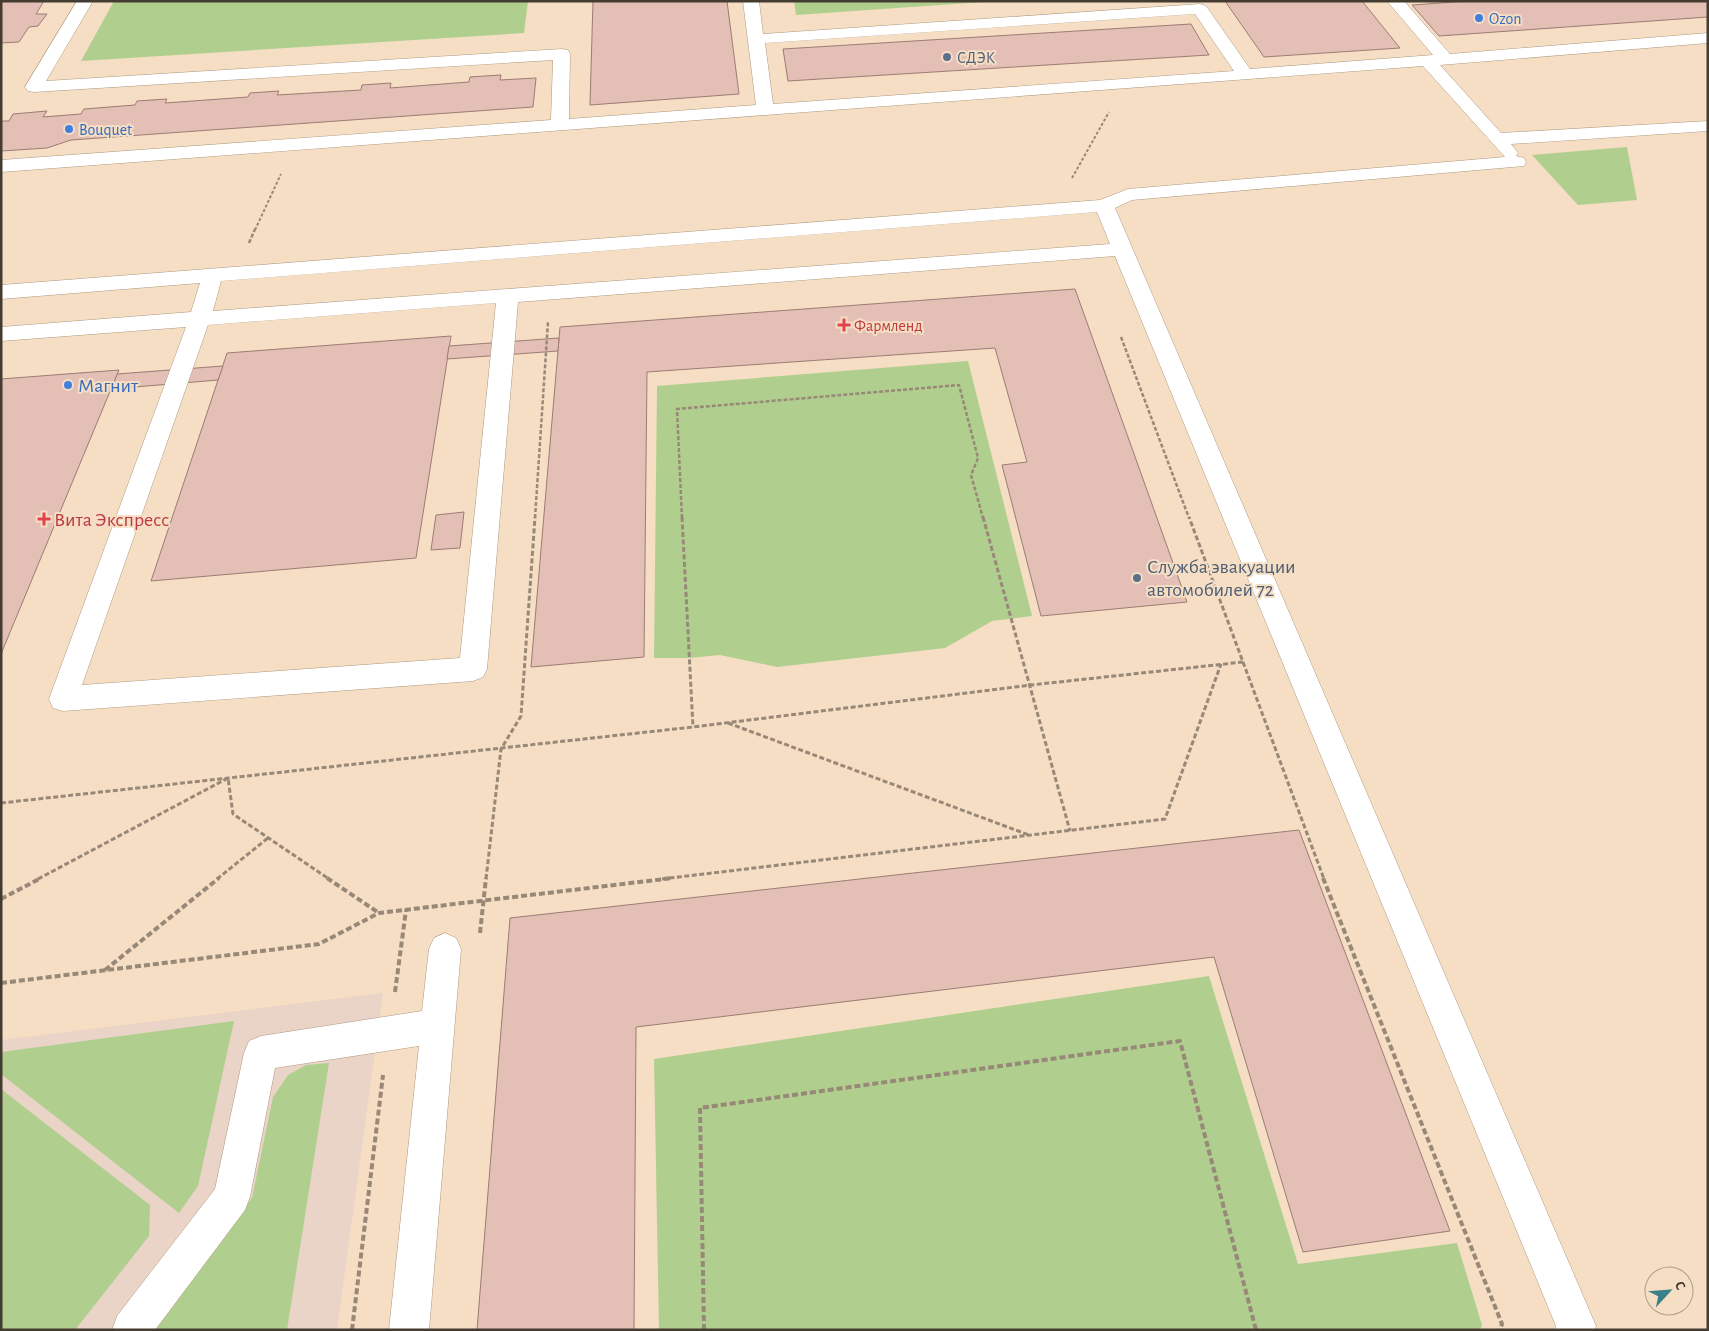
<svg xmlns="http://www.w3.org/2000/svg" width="1709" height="1331" viewBox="0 0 1709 1331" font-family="'Alegreya Sans',sans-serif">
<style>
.education{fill:#ead3c7}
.green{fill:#b0cf8e}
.building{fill:#e3bfb5;stroke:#9d7c73}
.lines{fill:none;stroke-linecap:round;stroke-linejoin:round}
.minor-casing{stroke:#ae9980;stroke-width:1}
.path-far3{stroke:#988877;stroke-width:2;stroke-dasharray:3 2;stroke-linecap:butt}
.path-far2{stroke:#988877;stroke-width:2.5;stroke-dasharray:4 2;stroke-linecap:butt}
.path-far1{stroke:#988877;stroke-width:3;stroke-dasharray:5 2.5;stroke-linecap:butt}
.path{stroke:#988877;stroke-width:4;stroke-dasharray:6 3;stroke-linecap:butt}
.minor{fill:#fff;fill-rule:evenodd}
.shop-dot{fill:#3f7fe0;stroke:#f5dec4;stroke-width:2}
.service-dot{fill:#5c6f8a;stroke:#f5dec4;stroke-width:2}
.health-dot{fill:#e0444e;stroke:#f5dec4;stroke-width:2}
.labels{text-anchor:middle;stroke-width:4;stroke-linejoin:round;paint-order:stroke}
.far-shop-label{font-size:16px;fill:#366cbe;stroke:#f5dec4;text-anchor:start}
.far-service-label{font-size:16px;fill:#4e5e75;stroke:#f5dec4;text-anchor:start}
.far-health-label{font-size:16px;fill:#be3a42;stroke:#f5dec4;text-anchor:start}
.shop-label{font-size:20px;fill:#366cbe;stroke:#f5dec4;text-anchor:start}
.health-label{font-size:20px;fill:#be3a42;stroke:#f5dec4;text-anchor:start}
.service-label{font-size:20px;fill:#4e5e75;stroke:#f5dec4;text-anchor:start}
</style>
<rect width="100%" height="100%" fill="#f5dec4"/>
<polygon class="education" points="383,993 337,1330 1,1330 1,1040"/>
<g class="green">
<polygon points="114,1 528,1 524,33 81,61"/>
<polygon points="794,1 998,1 796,15"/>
<polygon points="1627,147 1637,200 1578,205 1532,155"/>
<polygon points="968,361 1032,616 992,621 945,648 777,667 720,655 689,658 654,658 657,386"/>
<polygon points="1209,976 1298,1264 1457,1243 1482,1325 1480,1330 659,1330 654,1059"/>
<polygon points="234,1021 198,1186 179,1213 1,1074 1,1052"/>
<polygon points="329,1063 287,1330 154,1330 252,1198 273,1097 288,1075 306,1065"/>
<polygon points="1,1089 150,1205 149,1236 75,1330 1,1330"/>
</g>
<g class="building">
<polygon points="1,1 44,1 36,14 47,14 38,26 29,27 19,42 1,43"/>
<polygon points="593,1 727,1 739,94 590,105"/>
<polygon points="1225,1 1362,1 1400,48 1264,57"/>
<polygon points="1468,1 1708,1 1708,17 1439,36 1412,5"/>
<polygon points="1191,24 1209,55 788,81 783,49"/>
<polygon points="501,75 500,80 536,78 533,107 71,140 47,148 1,151 1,121 9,121 13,114 47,111 43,117 81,114 84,109 135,105 137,101 167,99 165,103 248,97 250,93 279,91 277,95 361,90 362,85 391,83 390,88 469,82 470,77"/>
<polygon points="1075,289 1187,602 1041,616 1002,465 1027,462 995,348 647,372 644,657 531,667 560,327"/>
<polygon points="451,336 416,558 151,581 227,353"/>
<polygon points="559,338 558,351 447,359 449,346"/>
<polygon points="223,366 218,380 111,389 117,374"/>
<polygon points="119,370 111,389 1,654 1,379"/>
<polygon points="464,512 460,548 431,550 436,515"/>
<polygon points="1299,830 1450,1231 1303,1252 1214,957 636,1027 634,1330 477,1330 510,918"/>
</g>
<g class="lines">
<defs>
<g id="minor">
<path d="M77,1H93L46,81L562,49L568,50L570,54L569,119L756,105L743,1H759L763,34L1200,4L1206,6L1250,69L1433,55L1387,1H1404L1450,54L1708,33V43L1440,65L1501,133L1708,121V131L1511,144L1518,153L1516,156L1524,158L1526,162L1524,166L1132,200L1115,208L1590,1312L1596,1326L1595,1330H1555L1556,1326L1115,256L518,302L487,669L483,677L473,681L63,711L53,708L49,699L186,327L1,341V327L191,312L200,283L1,299V285L1100,200L1128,189L1505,157L1423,66L1,172V160L551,120L553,60L34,92L28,91L25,87ZM1195,14L1234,71L773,104L765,43ZM1097,212L1110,244L213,311L221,281ZM496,303L460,658L82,685L208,325Z"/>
<polygon points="445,933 456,938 461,949 429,1330 389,1330 419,1046 275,1068 250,1197 245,1210 155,1330 112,1330 117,1316 215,1189 244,1053 249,1041 261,1036 422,1011 429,949 434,938"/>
</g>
</defs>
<use href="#minor" class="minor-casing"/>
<g class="path-far3">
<polyline points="1072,178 1109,112"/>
<polyline points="255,230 281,174"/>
</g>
<g class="path-far2">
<polyline points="249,243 255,229"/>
<polyline points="1121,337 1189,518"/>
<polyline points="535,518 548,322"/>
<polyline points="682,518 677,409 959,385 978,458 971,475 983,518"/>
</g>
<g class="path-far1">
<polyline points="682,517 693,727"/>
<polyline points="983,517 1070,831"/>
<polyline points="1243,662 1324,879"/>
<polyline points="728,723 1029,835"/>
<polyline points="1,803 693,727 1031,685 1243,662 1189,517"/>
<polyline points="38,879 228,778 233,814 329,879"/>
<polyline points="217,879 268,838"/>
<polyline points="486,879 501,749 521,716 535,517"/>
<polyline points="662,879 1165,819 1221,664"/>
</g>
<g class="path">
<polyline points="327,878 379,913"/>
<polyline points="1323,878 1502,1324 1500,1330"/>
<polyline points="1,899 41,878"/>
<polyline points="480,933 486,878"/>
<polyline points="105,970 219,878"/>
<polyline points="1,983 319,944 379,913 673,878"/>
<polyline points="395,992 406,910"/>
<polyline points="352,1330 383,1075"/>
<polyline points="704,1330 700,1108 1180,1041 1256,1330"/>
</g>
<use href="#minor" class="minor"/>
</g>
<g class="shop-dot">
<circle cx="1479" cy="18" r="5"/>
<circle cx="69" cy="129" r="5"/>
<circle cx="68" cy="385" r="5"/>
</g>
<g class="service-dot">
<circle cx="947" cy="57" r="5"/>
<circle cx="1137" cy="578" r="5"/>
</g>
<g class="health-dot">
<path d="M841.5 317.5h5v5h5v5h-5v5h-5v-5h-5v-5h5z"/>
<path d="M41.5 511.5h5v5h5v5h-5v5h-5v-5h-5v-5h5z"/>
</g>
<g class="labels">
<g class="far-shop-label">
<text x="1489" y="24">Ozon</text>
<text x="79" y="135">Bouquet</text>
</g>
<g class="far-service-label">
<text x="957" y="63">СДЭК</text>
</g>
<g class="far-health-label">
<text x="854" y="331">Фармленд</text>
</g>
<g class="shop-label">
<text x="78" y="392">Магнит</text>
</g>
<g class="health-label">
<text x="54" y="526">Вита Экспресс</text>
</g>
<g class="service-label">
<text x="1147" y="573">Служба эвакуации<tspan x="1147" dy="23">автомобилей 72</tspan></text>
</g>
</g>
<rect width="1709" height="1331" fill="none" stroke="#443b31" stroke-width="5"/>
<g transform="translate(1669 1291) rotate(64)"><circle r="24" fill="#f5dec4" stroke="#ae9d89"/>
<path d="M0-4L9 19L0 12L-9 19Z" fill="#3a818a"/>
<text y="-8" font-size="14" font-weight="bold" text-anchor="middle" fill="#443b31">С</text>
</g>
</svg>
